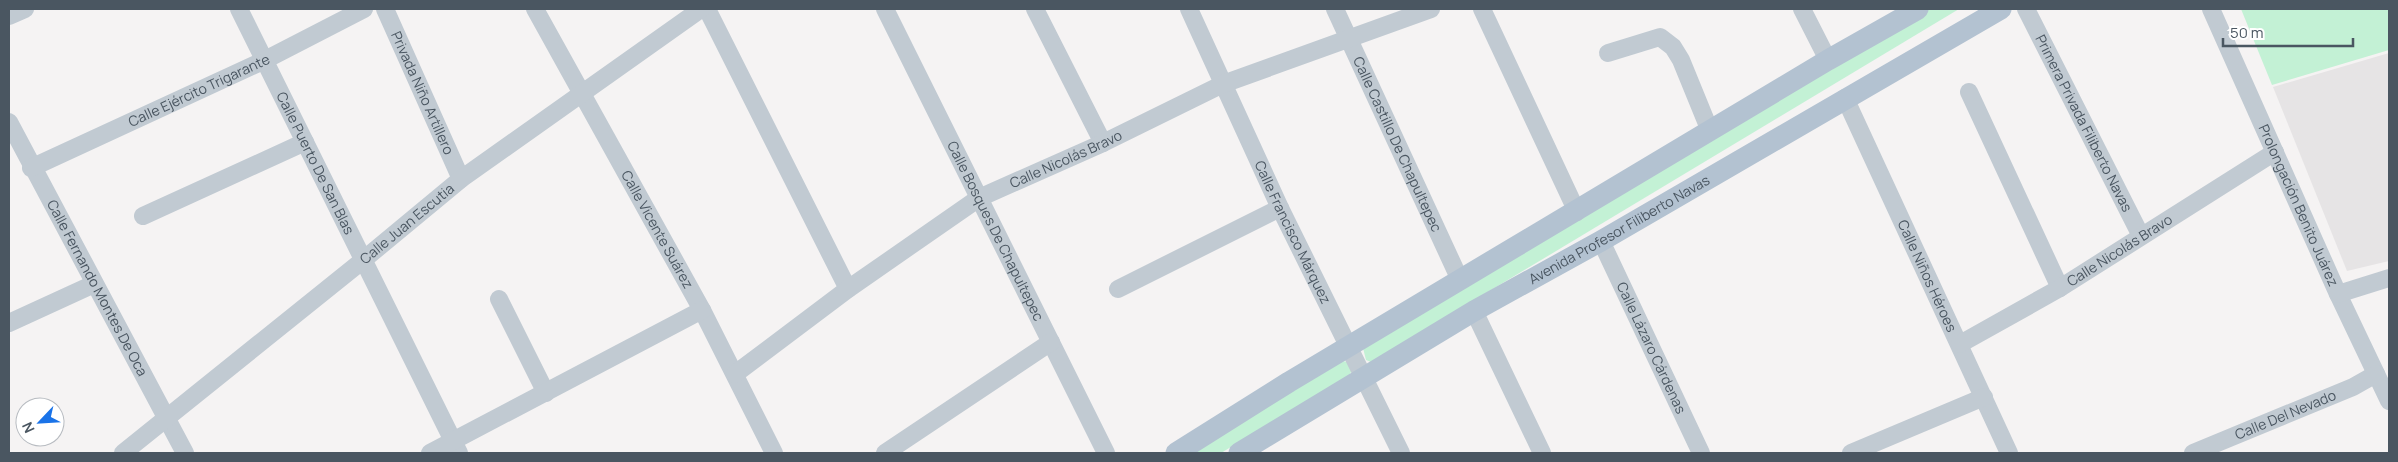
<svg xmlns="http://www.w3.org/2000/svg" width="2398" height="462" viewBox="0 0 2398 462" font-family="Manrope,sans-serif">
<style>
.education{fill:#e6e4e5}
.green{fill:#c3f1d5}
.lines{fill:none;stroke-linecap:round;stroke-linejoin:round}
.minor{stroke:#c1cad2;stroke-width:18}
.major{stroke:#b3c2d1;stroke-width:21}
.labels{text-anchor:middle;stroke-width:5;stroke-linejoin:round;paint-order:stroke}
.street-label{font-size:14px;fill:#4a5661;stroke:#fff}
</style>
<rect width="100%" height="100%" fill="#f5f3f3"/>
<polygon class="education" points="2389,53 2389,261 2347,271 2273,87"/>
<g class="green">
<polygon points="1926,9 1959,9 1378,358 1371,362 1366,360 1363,348"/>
<polygon points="2241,9 2389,9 2389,50 2272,85"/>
<polygon points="1343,361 1347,362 1352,370 1349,376 1221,453 1189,453"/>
</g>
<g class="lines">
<g class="minor">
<path id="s1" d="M239,9L459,453"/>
<path id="s2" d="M385,9L461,179"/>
<path id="s3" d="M535,9L702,310L774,453"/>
<polyline points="707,9 848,289"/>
<path id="s4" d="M885,9L1106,453"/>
<polyline points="1035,9 1103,143"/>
<path id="s5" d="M1189,9L1280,208L1401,453"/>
<path id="s6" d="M1335,9L1460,280"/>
<polyline points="1482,9 1577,212"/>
<polyline points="1802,9 1828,60"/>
<path id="s7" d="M2026,9L2141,236"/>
<path id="s8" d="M2211,9L2338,294L2389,401"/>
<polyline points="9,16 25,9"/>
<polyline points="1608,53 1660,37 1673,47 1681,60 1710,131"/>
<polyline points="1969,92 2060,288"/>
<path id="s9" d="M1845,98L2009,453"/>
<path id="s10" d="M9,122L185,453"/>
<path id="s11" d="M31,168L265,60L364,9"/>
<polyline points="143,216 305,142"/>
<path id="s12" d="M1601,241L1701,453"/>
<polyline points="1118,289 1280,208"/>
<polyline points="2338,294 2389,278"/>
<polyline points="499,299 546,393"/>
<polyline points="1474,311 1542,453"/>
<polyline points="9,323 94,284"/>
<path id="s13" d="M1960,344L2060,288L2275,152"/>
<path id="s14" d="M735,374L848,289L979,198L1103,143L1223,84L1431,9"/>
<path id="s15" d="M123,453L362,261L461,179L701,9"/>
<polyline points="430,453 702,310"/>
<polyline points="885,453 1051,342"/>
<polyline points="1851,453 1984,397"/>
<path id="s16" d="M2193,453L2353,387L2376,374"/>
</g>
<g class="major">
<polyline points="1176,453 1289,382 1828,60 1918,9"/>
<path id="s17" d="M1239,453L1474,311L1601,241L2001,9"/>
</g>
</g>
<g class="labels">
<g class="street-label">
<text dy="5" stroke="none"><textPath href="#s11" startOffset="185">Calle Ejército Trigarante</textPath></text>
<text dy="5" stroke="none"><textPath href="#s2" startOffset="92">Privada Niño Artillero</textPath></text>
<text dy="5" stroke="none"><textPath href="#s7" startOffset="128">Primera Privada Filiberto Navas</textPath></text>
<text dy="5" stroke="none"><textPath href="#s6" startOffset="149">Calle Castillo De Chapultepec</textPath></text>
<text dy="5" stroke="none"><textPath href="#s14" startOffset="396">Calle Nicolás Bravo</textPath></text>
<text dy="5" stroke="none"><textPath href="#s1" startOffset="172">Calle Puerto De San Blas</textPath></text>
<text dy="5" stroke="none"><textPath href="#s8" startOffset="215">Prolongación Benito Juárez</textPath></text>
<text dy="5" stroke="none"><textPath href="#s15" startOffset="365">Calle Juan Escutia</textPath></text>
<text dy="5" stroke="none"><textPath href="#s3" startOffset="252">Calle Vicente Suárez</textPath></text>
<text dy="5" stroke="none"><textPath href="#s17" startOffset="441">Avenida Profesor Filiberto Navas</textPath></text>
<text dy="5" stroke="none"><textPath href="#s4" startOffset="248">Calle Bosques De Chapultepec</textPath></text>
<text dy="5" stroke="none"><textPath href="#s5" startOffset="246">Calle Francisco Márquez</textPath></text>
<text dy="5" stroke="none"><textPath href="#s13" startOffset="185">Calle Nicolás Bravo</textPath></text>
<text dy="5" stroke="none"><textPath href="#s9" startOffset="196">Calle Niños Héroes</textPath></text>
<text dy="5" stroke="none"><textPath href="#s10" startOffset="188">Calle Fernando Montes De Oca</textPath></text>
<text dy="5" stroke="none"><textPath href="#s12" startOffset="118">Calle Lázaro Cárdenas</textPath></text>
<text dy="5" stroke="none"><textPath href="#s16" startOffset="100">Calle Del Nevado</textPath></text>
</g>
</g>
<rect width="2398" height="462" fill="none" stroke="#4a5661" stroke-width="20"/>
<g transform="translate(40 422) rotate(245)"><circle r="24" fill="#ffffff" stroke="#b7bbc0"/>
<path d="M0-4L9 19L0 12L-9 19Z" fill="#1a73e8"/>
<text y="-8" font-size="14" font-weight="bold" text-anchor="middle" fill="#4a5661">N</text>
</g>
<path d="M2223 38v8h130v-8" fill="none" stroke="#4a5661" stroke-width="2.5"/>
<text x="2230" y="38" font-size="15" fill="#4a5661" stroke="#ffffff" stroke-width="4" paint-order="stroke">50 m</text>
</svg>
